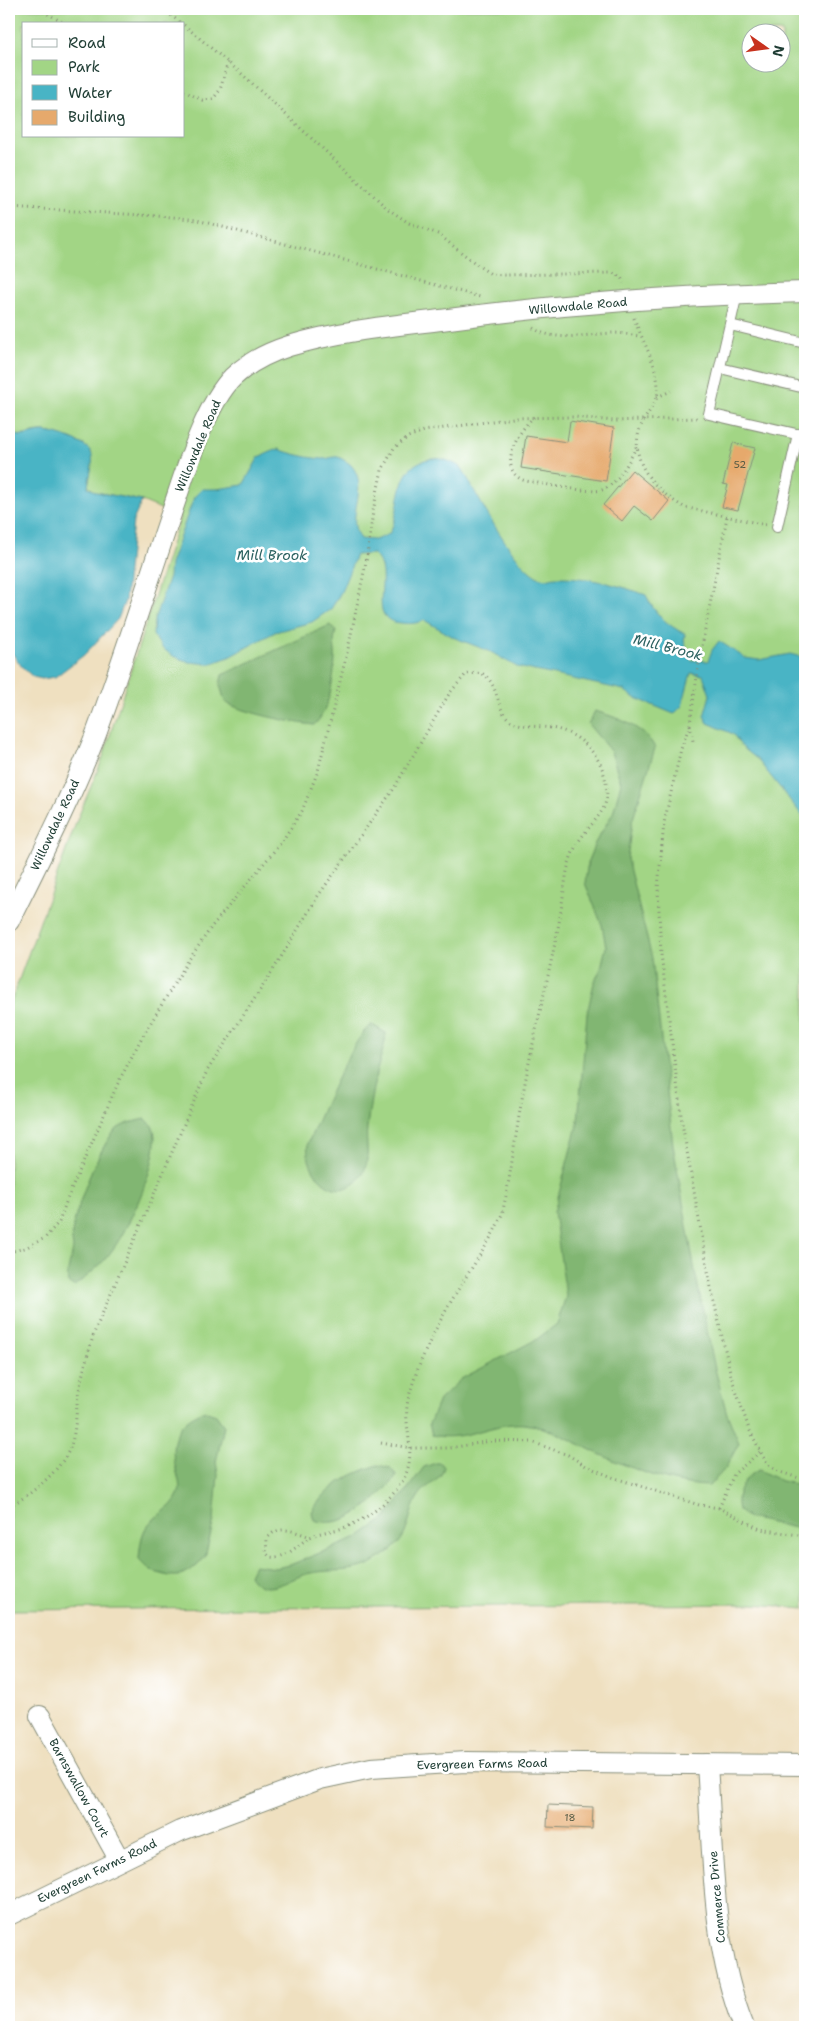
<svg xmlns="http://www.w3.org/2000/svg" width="814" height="2036" viewBox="0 0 814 2036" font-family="'Shantell Sans',sans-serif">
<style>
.green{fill:#a2d585;stroke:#60895c;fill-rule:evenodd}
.forest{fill:#81b672;stroke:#507a53}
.water{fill:#48b4c5;stroke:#34787c}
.building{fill:#e6a96c}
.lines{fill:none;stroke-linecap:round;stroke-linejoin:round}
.lane-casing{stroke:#878e7a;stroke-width:12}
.street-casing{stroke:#878e7a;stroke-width:22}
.path{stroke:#878e7a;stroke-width:3;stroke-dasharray:1 4;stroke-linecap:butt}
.lane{stroke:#fff;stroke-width:10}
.street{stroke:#fff;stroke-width:20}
.labels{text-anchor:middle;stroke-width:5;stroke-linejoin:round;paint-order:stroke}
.number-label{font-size:10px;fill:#515842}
.street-label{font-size:12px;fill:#1f3d34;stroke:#fff}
.water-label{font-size:14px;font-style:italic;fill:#2b6160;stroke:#fff}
</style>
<rect width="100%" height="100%" fill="#fff"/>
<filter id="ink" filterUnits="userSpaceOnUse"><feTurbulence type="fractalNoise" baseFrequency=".02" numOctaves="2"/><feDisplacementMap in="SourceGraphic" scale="10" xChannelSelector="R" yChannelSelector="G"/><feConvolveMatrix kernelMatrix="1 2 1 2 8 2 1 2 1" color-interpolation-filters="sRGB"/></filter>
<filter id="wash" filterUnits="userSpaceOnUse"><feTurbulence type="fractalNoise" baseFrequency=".0096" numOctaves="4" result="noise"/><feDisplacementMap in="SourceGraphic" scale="20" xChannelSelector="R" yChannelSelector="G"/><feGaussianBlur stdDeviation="1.12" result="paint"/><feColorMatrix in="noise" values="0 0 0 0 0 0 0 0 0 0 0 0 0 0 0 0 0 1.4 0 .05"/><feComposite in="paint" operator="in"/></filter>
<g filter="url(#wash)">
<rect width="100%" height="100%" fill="#efe0c0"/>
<path class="green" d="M9,9H805V1608L753,1604L9,1610V1007L77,820L102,760L180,517L142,501L96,492L88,486L92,461L84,445C71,440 58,433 44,432C31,431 22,440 9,432ZM24,24H184V136H24ZM752,32H782V62H752Z"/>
<g class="forest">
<path d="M330,625L336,631C332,644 336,647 335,658C334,678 329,712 314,725C293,723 241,712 225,702L220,685L222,675Z"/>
<path d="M595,711C616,717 645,727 655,748L632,822L627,859L652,958L673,1145L695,1272L715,1369L727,1414L739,1443L725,1469L709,1486C672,1485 633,1469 599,1454C575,1443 552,1427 525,1424C493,1421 464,1443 432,1435L429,1424L439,1400L461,1379L537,1339L557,1324L566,1296L554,1212L578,1122L587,1014L594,983L601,968L606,947L602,925L585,883L588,861L595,843L613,813L621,783L611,752L588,724Z"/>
<path d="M372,1025L386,1033C385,1047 379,1061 376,1074C372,1092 369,1110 367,1128C365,1143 371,1159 363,1173C340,1210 303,1174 308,1143C318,1121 355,1031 372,1025Z"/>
<path d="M146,1119C148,1122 152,1124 153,1128C164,1152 129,1228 113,1249C102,1265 89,1275 74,1286L68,1283C66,1271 71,1261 73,1249C73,1244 71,1239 72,1234C74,1211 100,1143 117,1129C125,1123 136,1121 146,1119Z"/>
<path d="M204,1411L216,1415L224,1426L216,1462L218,1474L214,1520L205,1557L197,1566L179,1576H169L151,1571L139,1559C140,1548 141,1533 148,1525C157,1514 171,1510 178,1495C182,1487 178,1478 176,1469C168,1441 177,1421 204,1411Z"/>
<path d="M436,1463H441L444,1467C441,1482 428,1483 420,1494C410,1508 410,1524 403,1537C398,1546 386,1555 377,1560C354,1576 328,1567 303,1575C291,1579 280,1587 267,1587C259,1587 252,1581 249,1575L254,1565L276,1568L290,1565L357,1538L386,1518L424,1467Z"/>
<path d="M378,1465L390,1468L397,1476C378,1499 347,1531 314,1520L312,1512C326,1486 351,1474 378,1465Z"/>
<path d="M759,1470L781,1481L805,1486V1530L748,1518L738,1510C734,1492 743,1478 759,1470Z"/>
</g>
<g class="water">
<path d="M9,432C21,440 29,433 42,432C52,431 87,443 91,452C95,461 89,477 88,487L96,492L142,501L133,521L125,601L118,619L84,655L55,677L42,679L33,677L22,667L9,649Z"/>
<path d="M278,449C291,454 309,458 323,459C328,459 334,456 338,457C341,458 349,463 351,465C371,487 344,517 360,539L375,540L389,534C403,510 393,469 425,460C439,456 449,460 462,468C474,490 519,578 545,579C548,579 552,577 556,577C585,576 619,585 646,595C654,613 667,625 685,634L684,641L691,660L708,661L712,650L719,641L745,658L759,660L790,654L805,658V819L757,759L742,747L733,734L708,723L704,716L710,695L703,675L691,673L682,706L674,714L633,697L624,690L517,667L489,651L455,638L424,620C416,624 410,624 401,623C362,621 397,573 373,554L356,555L341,592L331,609L312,622L275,632L229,657L210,664L189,662L173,656L162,648L153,635L154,620L169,577L170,564L194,497L202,489H217L243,485L259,457Z"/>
</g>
<g id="blocks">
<g class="building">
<polygon points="570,421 614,428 606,481 521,468 526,436 567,442"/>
<polygon points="733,443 755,448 738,510 722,507 728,485 723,484"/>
<polygon points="632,470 669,501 653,521 634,506 622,521 603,505"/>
<polygon points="548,1805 593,1807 592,1829 547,1827"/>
</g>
</g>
</g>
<g filter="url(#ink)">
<use href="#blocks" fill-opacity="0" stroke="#878e7a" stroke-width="1"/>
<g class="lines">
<defs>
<g id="lane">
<polyline points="737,294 709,414 805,436"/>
<polyline points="730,325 805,343"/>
<polyline points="720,368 805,388"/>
<polyline points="777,527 798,434"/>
</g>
<g id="street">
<path d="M9,921C39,860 71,798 96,734C123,661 147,585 172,511C185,473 205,405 233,377C248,363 270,352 289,346C338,331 390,326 441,320C561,304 684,295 805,292"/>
<polyline points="40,1716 119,1859"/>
<path d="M707,1764C713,1851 711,1946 744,2027"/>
<polyline points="9,1915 180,1831 320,1779 371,1768 465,1762 805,1765"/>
</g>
</defs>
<use href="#lane" class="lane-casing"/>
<use href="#street" class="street-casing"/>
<g class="path">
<polyline points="39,9 66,24"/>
<polyline points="163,9 182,24"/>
<polyline points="184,25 243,75 388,209 409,223 438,234 480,267 491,274 504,275 613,273 621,277 624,283"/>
<polyline points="184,91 202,100 213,99 220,90 228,62"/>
<polyline points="9,207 173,217 197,220 480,297"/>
<path d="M634,318C642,341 659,367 658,391C657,404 646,414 641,426C627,460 655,491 684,507L766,525"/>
<path d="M533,328C556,343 587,334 613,333C622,333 631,335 640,336"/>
<polyline points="657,397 671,391"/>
<path d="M534,417C518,430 495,472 526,481C540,483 592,494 602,490C618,484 630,460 637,445"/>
<polyline points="727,517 700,656 690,724 681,749 664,823 658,888 661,954 682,1123 711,1288 731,1376 749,1429 767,1464 777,1471 805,1480"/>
<polyline points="690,725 693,741"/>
<polyline points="9,1252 25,1248 45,1238 59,1222 68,1197 119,1081 141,1039 188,961 213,925 280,844 302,811 318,771 348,649 367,557 373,511 382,470 394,448 408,437 424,431 513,418 574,417 614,421 697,418"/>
<polyline points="381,1443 411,1448 450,1448 491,1441 532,1442 568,1455 586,1466 612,1477 699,1505 719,1508 760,1529 805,1536"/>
<path d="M9,1506C29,1497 64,1468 71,1445C76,1430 76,1412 78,1396C82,1374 88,1354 94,1333L207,1071L272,972L318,896L393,790L449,694L466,674L481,673C501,683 494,712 513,722C524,727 539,726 551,728C574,731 595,748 603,771C615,809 597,814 579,841C572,852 568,864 566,877C563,895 561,914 557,933C546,988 532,1043 522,1099C515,1137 511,1176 502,1214C493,1237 479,1256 466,1277C442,1315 419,1357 408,1400C402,1428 419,1454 402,1482C389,1502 365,1521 343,1528C333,1531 319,1532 310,1537C297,1545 287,1559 270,1557L266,1553L267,1539C278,1523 295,1532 311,1537"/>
<polyline points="719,1508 734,1474 761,1451"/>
</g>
<use href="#lane" class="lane"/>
<use href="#street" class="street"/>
</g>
</g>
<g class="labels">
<g class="number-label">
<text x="740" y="468">52</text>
<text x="570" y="1821">18</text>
</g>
<g class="street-label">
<text transform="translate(578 306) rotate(-5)" y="4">Willowdale Road</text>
<text transform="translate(198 446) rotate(-67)" y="4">Willowdale Road</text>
<text transform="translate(55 825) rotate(-65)" y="4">Willowdale Road</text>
<text transform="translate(482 1764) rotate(-1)" y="4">Evergreen Farms Road</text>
<text transform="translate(79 1788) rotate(61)" y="4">Barnswallow Court</text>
<text transform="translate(97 1871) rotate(-26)" y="4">Evergreen Farms Road</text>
<text transform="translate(717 1897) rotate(-95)" y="4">Commerce Drive</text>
</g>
<g class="water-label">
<text x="272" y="560">Mill Brook</text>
<text transform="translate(668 647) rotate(14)" y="5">Mill Brook</text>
</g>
</g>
<rect width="814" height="2036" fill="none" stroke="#fff" stroke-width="30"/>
<rect x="22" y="22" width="162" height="115" fill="#ffffff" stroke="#a5b1ae"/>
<rect x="32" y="39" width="25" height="8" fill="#ffffff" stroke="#a5b1ae"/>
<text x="68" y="48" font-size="15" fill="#1f3d34">Road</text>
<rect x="32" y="60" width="25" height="15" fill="#a2d585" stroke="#a5b1ae"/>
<text x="68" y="72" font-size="15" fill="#1f3d34">Park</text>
<rect x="32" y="85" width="25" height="15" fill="#48b4c5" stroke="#a5b1ae"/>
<text x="68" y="98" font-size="15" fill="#1f3d34">Water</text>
<rect x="32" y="110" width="25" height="15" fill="#e6a96c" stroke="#a5b1ae"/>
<text x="68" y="122" font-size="15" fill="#1f3d34">Building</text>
<g transform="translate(766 48) rotate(104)"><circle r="24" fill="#ffffff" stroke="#a5b1ae"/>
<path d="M0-4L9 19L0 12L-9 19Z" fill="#c8321e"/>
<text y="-8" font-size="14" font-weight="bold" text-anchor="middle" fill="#1f3d34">N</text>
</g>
</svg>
